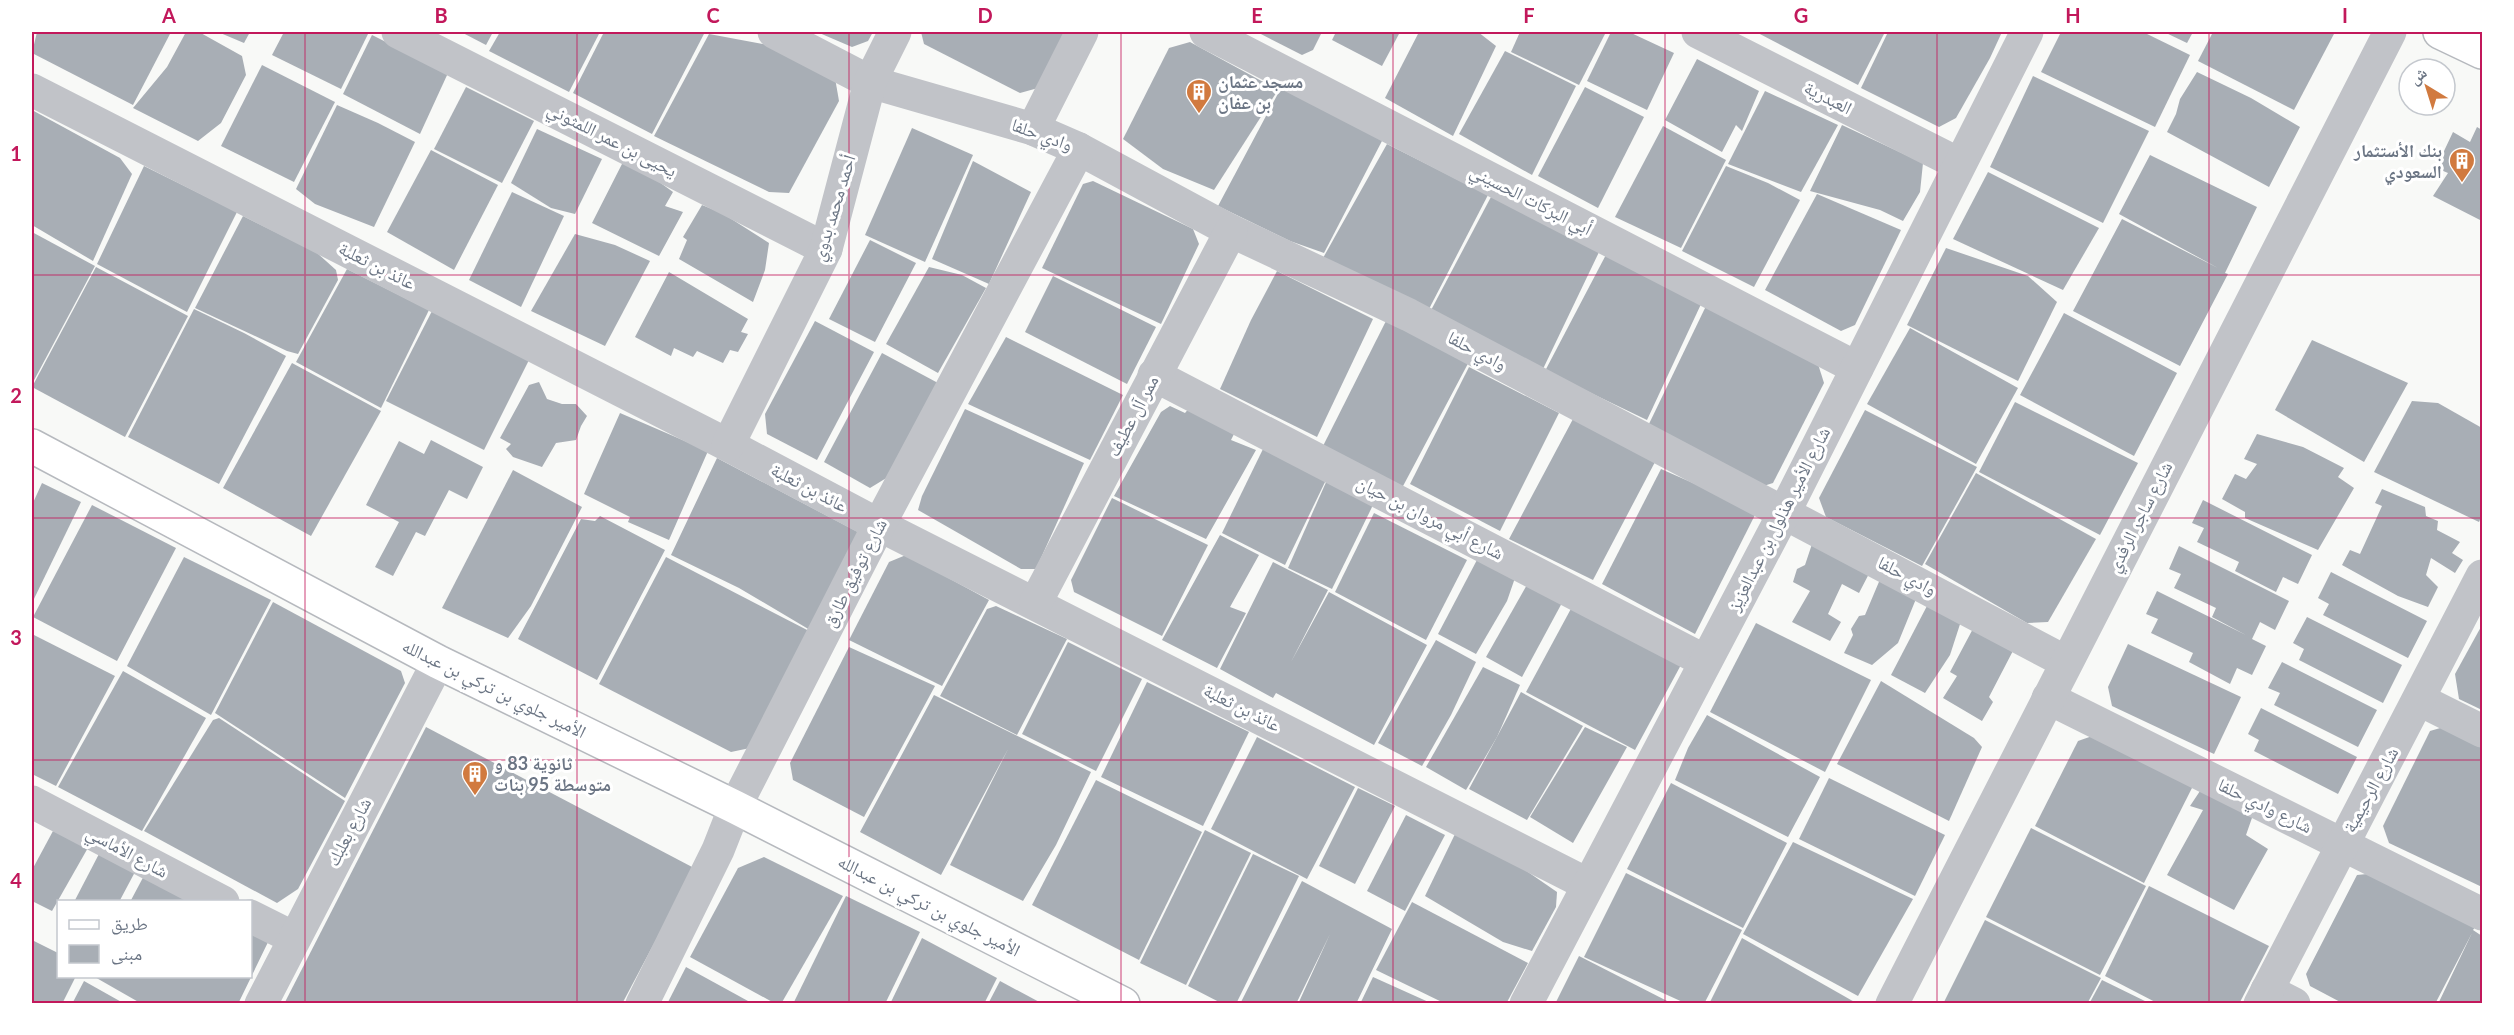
<svg xmlns="http://www.w3.org/2000/svg" width="2514" height="1035" viewBox="0 0 2514 1035" font-family="Lato,'Noto Naskh Arabic',sans-serif">
<style>
.building{fill:#a8aeb5}
.lines{fill:none;stroke-linecap:round;stroke-linejoin:round}
.secondary-casing{stroke:#b6b9be;stroke-width:36}
.street{stroke:#c1c3c8;stroke-width:33}
.secondary{stroke:#fff;stroke-width:33}
.grid{fill:none;stroke:#c2185b;stroke-width:1.5;stroke-opacity:0.55}
.labels{text-anchor:middle;stroke-width:6;stroke-linejoin:round;paint-order:stroke}
.poi-label{font-size:18px;font-weight:bold;fill:#6b7584;stroke:#fff;text-anchor:start}
.street-label{font-size:18px;fill:#6b7584;stroke:#fff}
.neatline{fill:none;stroke:#c2185b;stroke-width:2}
.grid-label{font-size:20px;text-anchor:middle;font-weight:bold;fill:#c2185b}
</style>
<rect width="100%" height="100%" fill="#f8f9f7"/>
<g class="building">
<polygon points="37,32 171,32 133,105 32,53"/>
<polygon points="186,32 199,32 242,56 246,75 221,123 198,141 133,108 167,67"/>
<polygon points="218,32 250,32 244,43"/>
<polygon points="284,32 369,32 341,89 272,55"/>
<polygon points="461,32 493,32 486,45"/>
<polygon points="500,32 600,32 569,92 489,51"/>
<polygon points="604,32 705,32 652,134 573,93"/>
<polygon points="817,32 873,32 868,41 852,47"/>
<polygon points="921,32 1066,32 1038,88 1020,93 924,44"/>
<polygon points="1257,32 1322,32 1313,50 1302,55"/>
<polygon points="1336,32 1400,32 1382,66 1332,40"/>
<polygon points="1419,32 1478,32 1496,46 1453,136 1385,98"/>
<polygon points="1520,32 1606,32 1579,85 1511,52"/>
<polygon points="1611,32 1629,32 1674,53 1647,110 1587,81"/>
<polygon points="1756,32 1885,32 1858,85"/>
<polygon points="1888,32 2002,32 1990,58 1956,118 1939,127 1861,88"/>
<polygon points="2061,32 2143,32 2190,55 2155,127 2041,72"/>
<polygon points="2164,32 2193,32 2187,43"/>
<polygon points="2213,32 2335,32 2294,110 2198,61"/>
<polygon points="709,34 785,48 835,78 839,101 789,193 769,192 654,136"/>
<polygon points="372,35 448,73 420,134 343,94"/>
<polygon points="1190,42 1278,90 1214,190 1163,169 1123,139 1169,48"/>
<polygon points="1505,51 1576,86 1532,175 1459,134"/>
<polygon points="1697,59 1759,91 1742,131 1736,125 1722,152 1665,120"/>
<polygon points="262,65 335,102 294,182 221,146"/>
<polygon points="2197,72 2251,98 2300,127 2269,187 2167,132 2176,114 2180,99"/>
<polygon points="2033,76 2149,131 2103,223 1990,167"/>
<polygon points="466,87 534,121 502,183 434,149"/>
<polygon points="1585,87 1644,117 1598,208 1538,176"/>
<polygon points="1281,88 1383,139 1324,253 1290,241 1218,206"/>
<polygon points="1765,91 1838,125 1801,192 1728,164"/>
<polygon points="337,105 378,123 415,142 374,227 315,204 296,189"/>
<polygon points="32,110 120,158 132,174 93,261 32,225"/>
<polygon points="1842,125 1923,163 1920,192 1903,221 1880,210 1810,191"/>
<polygon points="1663,126 1726,160 1681,248 1615,217"/>
<polygon points="2477,127 2482,130 2482,221 2433,196 2448,173 2436,168 2453,132 2470,142"/>
<polygon points="912,128 973,155 925,262 865,235"/>
<polygon points="537,129 602,159 575,214 551,208 511,183"/>
<polygon points="1387,144 1488,195 1429,309 1323,258"/>
<polygon points="431,150 498,185 454,270 387,232"/>
<polygon points="2150,155 2257,207 2225,273 2228,274 2180,366 2073,311 2122,219 2218,268 2119,214"/>
<polygon points="973,161 1031,192 989,284 932,259"/>
<polygon points="623,162 651,176 673,192 665,206 683,212 659,256 592,223"/>
<polygon points="144,166 237,212 187,312 97,264"/>
<polygon points="1726,166 1768,183 1800,200 1754,287 1682,251"/>
<polygon points="1988,172 2099,228 2063,290 1953,239"/>
<polygon points="1093,181 1193,229 1199,244 1161,324 1042,268 1083,184"/>
<polygon points="512,192 564,216 521,307 469,280"/>
<polygon points="1817,194 1901,230 1855,325 1841,331 1765,290"/>
<polygon points="1492,195 1600,250 1543,369 1429,314"/>
<polygon points="702,205 722,213 769,243 765,270 753,302 679,259 687,240 683,237"/>
<polygon points="243,216 316,252 336,270 338,280 298,354 287,351 195,308"/>
<polygon points="32,232 95,266 32,384"/>
<polygon points="575,234 615,245 650,261 605,346 531,311"/>
<polygon points="870,240 916,263 875,342 829,319"/>
<polygon points="1946,248 2028,276 2057,302 2018,381 1907,325"/>
<polygon points="1609,249 1702,302 1647,420 1545,371"/>
<polygon points="96,267 188,316 125,437 32,387"/>
<polygon points="929,267 962,275 986,288 938,373 886,344"/>
<polygon points="347,269 429,310 381,408 296,362"/>
<polygon points="1277,271 1373,319 1317,437 1220,389 1251,320"/>
<polygon points="669,272 748,319 741,332 748,334 738,352 730,350 723,363 697,351 693,357 674,348 671,356 635,337"/>
<polygon points="1053,276 1156,327 1127,384 1025,332"/>
<polygon points="1706,306 1818,364 1824,383 1773,483 1757,488 1647,428"/>
<polygon points="194,309 244,333 286,356 219,484 128,437"/>
<polygon points="432,311 529,360 484,450 386,401"/>
<polygon points="2064,313 2177,373 2134,456 2020,395"/>
<polygon points="1389,315 1472,356 1402,488 1323,446"/>
<polygon points="815,321 874,352 817,460 767,434 765,414"/>
<polygon points="1910,328 2018,388 1976,464 1867,404"/>
<polygon points="1006,337 1123,395 1090,460 968,404"/>
<polygon points="2312,340 2408,383 2364,462 2275,410"/>
<polygon points="882,353 938,383 888,477 870,488 824,462"/>
<polygon points="292,363 381,411 311,536 223,488"/>
<polygon points="1469,367 1559,413 1500,531 1410,484"/>
<polygon points="539,382 547,399 562,404 576,404 587,416 581,426 576,440 556,443 542,467 513,457 506,449 511,444 500,438 529,385"/>
<polygon points="2412,401 2438,403 2482,428 2482,515 2479,522 2374,472"/>
<polygon points="2015,402 2138,463 2100,535 1979,472"/>
<polygon points="1170,406 1185,413 1190,407 1235,432 1231,440 1256,450 1206,539 1114,496 1161,412"/>
<polygon points="965,409 1084,463 1036,569 1021,569 918,510 922,496"/>
<polygon points="1865,410 1977,467 1922,566 1826,517 1819,498"/>
<polygon points="620,413 708,451 669,540 628,522 630,517 584,494"/>
<polygon points="1573,419 1655,462 1593,580 1509,539"/>
<polygon points="2257,434 2303,447 2344,468 2338,477 2354,488 2318,550 2245,518 2245,512 2222,499 2235,474 2246,479 2257,464 2244,459"/>
<polygon points="431,440 483,467 467,499 449,490 425,536 416,532 393,576 375,567 399,522 366,505 399,441 424,454"/>
<polygon points="1263,449 1326,480 1285,565 1222,533"/>
<polygon points="717,458 858,532 810,630 739,588 671,555"/>
<polygon points="1661,469 1757,511 1695,634 1602,584"/>
<polygon points="513,470 582,507 531,606 508,638 442,608"/>
<polygon points="1976,473 2096,539 2048,622 2027,623 1925,564"/>
<polygon points="1327,480 1373,505 1332,589 1288,568"/>
<polygon points="42,483 81,502 32,603 32,505"/>
<polygon points="2382,489 2425,507 2426,516 2438,521 2437,530 2460,542 2452,553 2463,560 2455,573 2431,558 2426,575 2438,587 2428,607 2398,596 2342,565 2350,550 2360,554 2382,506 2375,503"/>
<polygon points="1112,498 1208,545 1162,636 1074,592 1071,580"/>
<polygon points="2203,500 2312,555 2298,584 2283,577 2276,592 2235,571 2239,562 2197,542 2204,528 2192,523"/>
<polygon points="92,505 176,548 117,661 33,617"/>
<polygon points="1374,513 1467,560 1426,640 1335,592"/>
<polygon points="600,516 665,550 597,680 518,639 581,519 595,521"/>
<polygon points="1220,535 1259,555 1230,607 1246,613 1217,668 1162,640"/>
<polygon points="1812,544 1873,566 1859,593 1842,584 1828,614 1841,622 1830,641 1792,622 1810,591 1793,582 1797,569 1805,565"/>
<polygon points="2179,546 2289,601 2275,630 2260,622 2252,639 2266,646 2252,675 2237,668 2230,684 2189,662 2193,653 2151,633 2158,619 2146,614 2157,591 2246,635 2212,617 2216,608 2174,588 2181,574 2169,569"/>
<polygon points="906,555 989,600 942,686 849,640 889,562"/>
<polygon points="184,557 271,600 211,715 127,666"/>
<polygon points="666,557 811,632 750,748 731,752 599,684"/>
<polygon points="1478,558 1516,575 1507,601 1476,654 1438,634"/>
<polygon points="1273,562 1328,590 1291,662 1329,592 1427,645 1374,745 1276,693 1273,698 1220,669"/>
<polygon points="2331,572 2427,621 2408,658 2323,615 2329,604 2318,598"/>
<polygon points="1881,577 1918,594 1898,643 1872,665 1844,653 1853,635 1851,629 1859,616 1865,615"/>
<polygon points="1528,583 1563,601 1522,677 1486,657"/>
<polygon points="273,602 401,671 405,683 345,798 215,713"/>
<polygon points="1928,604 1962,618 1950,655 1925,693 1891,675"/>
<polygon points="1573,605 1682,663 1635,750 1526,692"/>
<polygon points="996,606 1067,639 1017,735 940,696 987,609"/>
<polygon points="2307,617 2402,665 2383,703 2299,660 2304,649 2293,643"/>
<polygon points="1756,623 1871,680 1825,772 1710,712"/>
<polygon points="1976,623 2016,645 1989,697 1993,702 1982,721 1943,698 1957,676 1950,672"/>
<polygon points="2482,625 2482,710 2459,699 2455,674"/>
<polygon points="32,634 115,676 56,786 32,774"/>
<polygon points="1436,640 1476,662 1451,715 1422,766 1378,743"/>
<polygon points="1068,642 1142,679 1096,771 1022,734"/>
<polygon points="2128,644 2241,697 2214,754 2112,706 2108,687"/>
<polygon points="849,647 935,686 864,817 793,780 790,763"/>
<polygon points="2282,662 2377,710 2358,747 2274,705 2280,693 2268,688"/>
<polygon points="1483,667 1520,685 1497,737 1466,790 1426,767"/>
<polygon points="123,671 206,718 142,831 58,787"/>
<polygon points="1881,681 1974,738 1982,747 1949,821 1837,764"/>
<polygon points="1147,682 1249,732 1203,826 1101,777"/>
<polygon points="1521,692 1583,726 1527,820 1469,789"/>
<polygon points="934,695 1091,772 1056,845 1023,901 950,865 1008,749 941,875 860,832"/>
<polygon points="2261,708 2357,757 2338,794 2254,751 2259,740 2248,734"/>
<polygon points="1707,715 1820,777 1788,837 1675,780 1688,748"/>
<polygon points="219,718 345,801 298,889 277,903 144,831 213,720"/>
<polygon points="2447,726 2482,743 2482,887 2389,843 2383,826 2430,731"/>
<polygon points="426,727 694,868 622,1004 284,1004"/>
<polygon points="1585,727 1627,747 1573,843 1530,817"/>
<polygon points="2098,734 2195,782 2144,883 2035,826 2078,741"/>
<polygon points="1257,737 1355,787 1307,879 1211,829"/>
<polygon points="1829,778 1945,835 1915,896 1799,839"/>
<polygon points="1096,780 1202,832 1139,960 1032,905"/>
<polygon points="1671,783 1787,843 1743,928 1627,869"/>
<polygon points="1358,788 1395,806 1355,884 1319,866"/>
<polygon points="2200,791 2253,815 2246,835 2268,849 2234,910 2167,875 2203,810 2190,806"/>
<polygon points="1406,815 1445,835 1405,911 1367,891"/>
<polygon points="2031,828 2146,886 2100,975 1986,917"/>
<polygon points="1205,830 1251,853 1186,985 1140,963"/>
<polygon points="53,831 89,846 52,911 32,901 32,870"/>
<polygon points="1456,832 1502,854 1557,892 1556,907 1532,951 1503,942 1425,896"/>
<polygon points="1793,842 1913,899 1858,996 1743,934"/>
<polygon points="100,852 136,870 119,902 74,902"/>
<polygon points="1253,854 1299,876 1236,1004 1223,1004 1188,986"/>
<polygon points="764,857 843,896 781,1004 776,1004 690,957 738,868"/>
<polygon points="147,870 193,902 130,902"/>
<polygon points="1626,873 1742,930 1704,1004 1687,1004 1584,957"/>
<polygon points="2377,873 2477,924 2473,930 2482,936 2482,1004 2438,1004 2472,933 2435,1004 2344,1004 2310,986 2306,974 2357,875"/>
<polygon points="1302,881 1392,929 1356,1004 1298,1004 1330,934 1296,1004 1240,1004"/>
<polygon points="2149,886 2269,946 2239,1004 2159,1004 2105,976"/>
<polygon points="846,896 920,932 885,1004 793,1004"/>
<polygon points="1412,902 1528,963 1506,1004 1446,1004 1376,970"/>
<polygon points="1985,920 2101,978 2087,1004 1943,1004"/>
<polygon points="250,930 270,938 238,1004 142,1004 93,976 250,976"/>
<polygon points="922,938 997,978 984,1004 890,1004"/>
<polygon points="1742,938 1858,1004 1709,1004"/>
<polygon points="32,940 58,953 58,976 76,976 62,1004 32,1004"/>
<polygon points="1579,956 1673,1004 1555,1004"/>
<polygon points="686,967 748,1001 747,1004 667,1004"/>
<polygon points="1373,977 1433,1004 1360,1004"/>
<polygon points="2102,980 2151,1004 2089,1004"/>
<polygon points="84,981 125,1004 72,1004"/>
<polygon points="1000,981 1043,1004 988,1004"/>
</g>
<g class="lines">
<defs>
<g id="secondary">
<polyline points="2440,32 2482,52"/>
<polyline points="32,446 438,662 735,807 1123,1004"/>
</g>
</defs>
<use href="#secondary" class="secondary-casing"/>
<g class="street">
<polyline points="398,32 826,249"/>
<polyline points="774,32 870,82 1033,129 1079,149 1231,231 1409,315 2066,662"/>
<polyline points="1206,32 1857,368"/>
<polyline points="1698,32 1959,164"/>
<polyline points="32,90 728,445 879,525 1587,884"/>
<polyline points="1033,129 1082,32"/>
<polyline points="1154,375 1705,661"/>
<polyline points="728,445 826,249 870,82 895,32"/>
<polyline points="1036,602 1231,231"/>
<polyline points="2048,698 2482,914"/>
<polyline points="2420,700 2482,731"/>
<polyline points="32,802 223,902"/>
<polyline points="250,916 294,938"/>
<polyline points="2267,990 2294,1004"/>
<polyline points="261,1004 438,662"/>
<polyline points="642,1004 718,850 735,807 879,525 1079,149"/>
<polyline points="1526,1004 1784,513 2027,32"/>
<polyline points="1892,1004 2390,32"/>
<polyline points="2260,1004 2482,576"/>
</g>
<use href="#secondary" class="secondary"/>
</g>
<path class="grid" d="M305,32V1004M577,32V1004M849,32V1004M1121,32V1004M1393,32V1004M1665,32V1004M1937,32V1004M2209,32V1004M32,275H2482M32,518H2482M32,760H2482"/>
<defs>
<symbol id="building-pin" viewBox="-11 -11 22 30"><path d="M0 17L-7.5 6A9.5 9.5 0 1 1 7.5 6Z" fill="#d17a3f" stroke="#fff"/><path d="M-4-6H4V6H1V3H-1V6H-4ZM-2.5-4.3h1.7v1.8h-1.7ZM.8-4.3h1.7v1.8H.8ZM-2.5-1h1.7V.8h-1.7ZM.8-1h1.7V.8H.8Z" fill="#fff"/></symbol>
</defs>
<g fill-rule="evenodd">
<use href="#building-pin" x="1184" y="77" width="30" height="40"/>
<use href="#building-pin" x="2447" y="146" width="30" height="40"/>
<use href="#building-pin" x="460" y="759" width="30" height="40"/>
</g>
<g class="labels">
<g class="poi-label">
<text x="1218" y="88">مسجد عثمان<tspan x="1218" dy="21">بن عفان</tspan></text>
<text x="2442" y="157" text-anchor="end">بنك الأستثمار<tspan x="2442" dy="21">السعودي</tspan></text>
<text x="494" y="770">ثانوية 83 و<tspan x="494" dy="21">متوسطة 95 بنات</tspan></text>
</g>
<g class="street-label">
<text transform="translate(1828 98) rotate(27)" y="6">العبدرية</text>
<text transform="translate(1042 135) rotate(20)" y="6">وادي حلفا</text>
<text transform="translate(612 140) rotate(27)" y="6">يحيى بن عمر اللمثوني</text>
<text transform="translate(1531 200) rotate(27)" y="6">أبي البركات الحسيني</text>
<text transform="translate(834 208) rotate(-73)" y="6">أحمد محمد بدوي</text>
<text transform="translate(377 266) rotate(27)" y="6">عائذ بن ثعلبة</text>
<text transform="translate(1477 351) rotate(28)" y="6">وادي حلفا</text>
<text transform="translate(1133 416) rotate(-62)" y="6">ممر آل عطيف</text>
<text transform="translate(809 488) rotate(28)" y="6">عائذ بن ثعلبة</text>
<text transform="translate(2140 517) rotate(-63)" y="6">شارع ساجر الرفدي</text>
<text transform="translate(1430 518) rotate(27)" y="6">شارع أبي مروان بن حيان</text>
<text transform="translate(1779 519) rotate(-63)" y="6">شارع الأمير هذلول بن عبدالعزيز</text>
<text transform="translate(855 573) rotate(-63)" y="6">شارع توفيق طارق</text>
<text transform="translate(1907 576) rotate(28)" y="6">وادي حلفا</text>
<text transform="translate(494 689) rotate(26)" y="6">الأمير جلوي بن تركي بن عبدالله</text>
<text transform="translate(1242 708) rotate(27)" y="6">عائذ بن ثعلبة</text>
<text transform="translate(2371 790) rotate(-61)" y="6">شارع الرحيمية</text>
<text transform="translate(2265 806) rotate(26)" y="6">شارع وادي حلفا</text>
<text transform="translate(349 832) rotate(-62)" y="6">شارع بعلبك</text>
<text transform="translate(127 852) rotate(28)" y="6">شارع الأماسي</text>
<text transform="translate(929 906) rotate(27)" y="6">الأمير جلوي بن تركي بن عبدالله</text>
</g>
</g>
<rect width="2514" height="1035" fill="none" stroke="#ffffff" stroke-width="66"/>
<rect x="57" y="900" width="195" height="78" fill="#ffffff" stroke="#c4c8ce" stroke-width="1.5"/>
<rect x="69" y="920" width="30" height="9" fill="#ffffff" stroke="#c4c8ce" stroke-width="1.5"/>
<text x="111" y="930" font-size="18" fill="#6b7584">طريق</text>
<rect x="69" y="945" width="30" height="18" fill="#a8aeb5" stroke="#c4c8ce" stroke-width="1.5"/>
<text x="111" y="960" font-size="18" fill="#6b7584">مبنى</text>
<g transform="translate(2427 87) rotate(322)"><circle r="28" fill="#ffffff" stroke="#c4c8ce" stroke-width="1.5"/>
<path d="M0-4.5L10 22L0 15L-10 22Z" fill="#d17a3f"/>
<text y="-9" font-size="16" font-weight="bold" text-anchor="middle" fill="#6b7584">ش</text>
</g>
<rect x="33" y="33" width="2448" height="969" class="neatline"/>
<g class="grid-label">
<text x="169" y="23">A</text>
<text x="441" y="23">B</text>
<text x="713" y="23">C</text>
<text x="985" y="23">D</text>
<text x="1257" y="23">E</text>
<text x="1529" y="23">F</text>
<text x="1801" y="23">G</text>
<text x="2073" y="23">H</text>
<text x="2345" y="23">I</text>
<text x="16" y="161">1</text>
<text x="16" y="403">2</text>
<text x="16" y="645">3</text>
<text x="16" y="888">4</text>
</g>
</svg>
